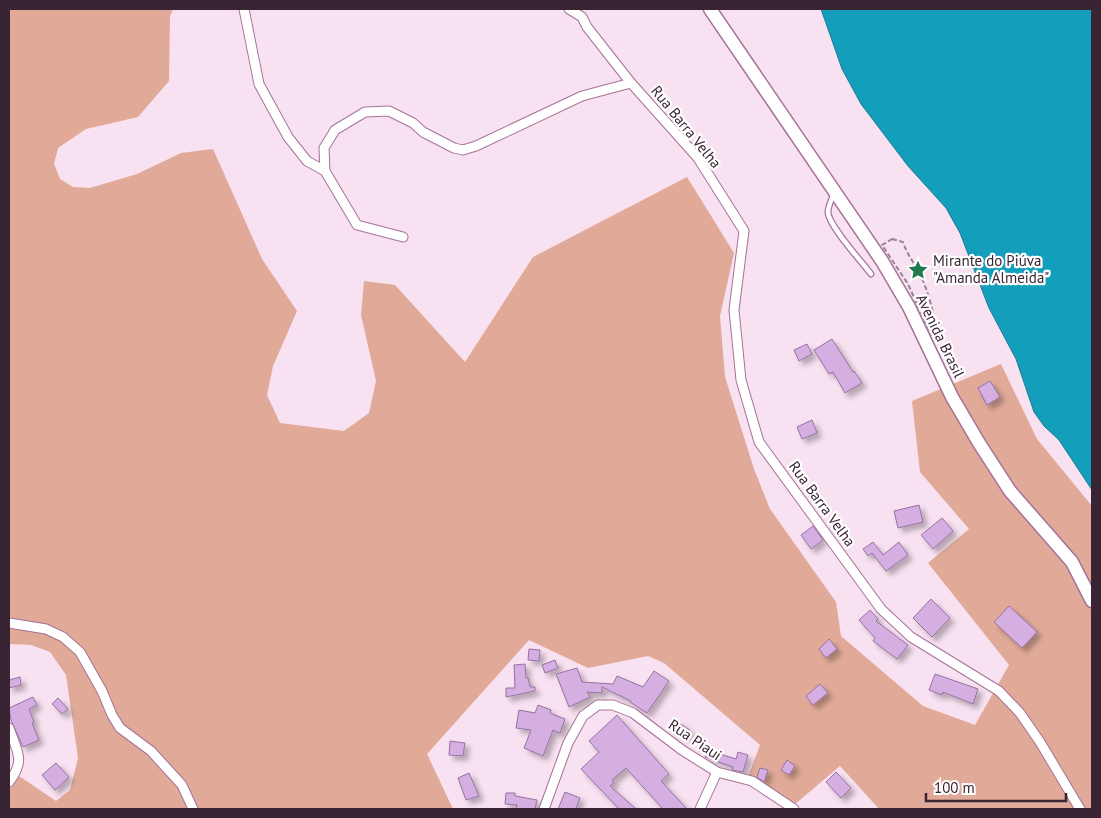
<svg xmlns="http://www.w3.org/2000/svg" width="1101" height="818" viewBox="0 0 1101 818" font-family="'PT Sans',sans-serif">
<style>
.green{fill:#e1a998}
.water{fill:#139fbc;stroke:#1e7a93}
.building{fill:#d5afe2;stroke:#9571a1;filter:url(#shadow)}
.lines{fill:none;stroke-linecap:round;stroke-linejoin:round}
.service-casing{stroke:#a67297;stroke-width:7}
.minor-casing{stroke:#a67297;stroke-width:11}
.secondary-casing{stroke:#a67297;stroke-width:15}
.path{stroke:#9a8494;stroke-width:2;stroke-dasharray:5 2.5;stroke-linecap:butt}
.service{stroke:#fff;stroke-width:4.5}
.minor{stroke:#fff;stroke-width:9}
.secondary{stroke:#fff;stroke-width:12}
.labels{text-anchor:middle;stroke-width:4.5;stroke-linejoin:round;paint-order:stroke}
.street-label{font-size:15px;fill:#392433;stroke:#fff}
.poi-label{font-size:15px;fill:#392433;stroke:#fff;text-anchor:start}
</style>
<defs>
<filter id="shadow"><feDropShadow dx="4.5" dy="4.5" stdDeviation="2.5" flood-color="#0004"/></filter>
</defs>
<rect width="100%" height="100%" fill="#f8e1f1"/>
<polygon class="green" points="9,9 173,9 170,16 169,81 138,117 86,129 58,148 54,164 60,179 73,187 90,188 137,174 181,153 213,149 262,259 297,311 273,366 267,395 280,423 344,431 369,413 376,381 361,315 364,281 395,285 465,362 533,257 687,177 734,253 720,316 725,377 754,469 770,509 836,602 841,636 923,706 975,725 1009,665 928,563 969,529 920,472 912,401 1001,364 1037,439 1092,506 1092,809 879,809 840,766 794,805 748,777 760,745 664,663 648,656 588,668 529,640 427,754 453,809 9,809 9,790 19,776 56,801 70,790 78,758 66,675 50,652 31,645 9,644"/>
<polygon class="water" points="821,9 1092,9 1092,490 1059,440 1044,426 1034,412 1016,359 989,308 960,233 946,208 908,166 861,104 842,69"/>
<g class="building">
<polygon points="832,339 853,372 854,371 862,383 845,393 833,372 829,374 814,350"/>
<polygon points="807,344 812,354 799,361 794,350"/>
<polygon points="990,381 1000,397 987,405 978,388"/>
<polygon points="812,420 817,433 802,439 797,427"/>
<polygon points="919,505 923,522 898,528 894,511"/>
<polygon points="942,518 953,531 933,549 921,535"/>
<polygon points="813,526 823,540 811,549 801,535"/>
<polygon points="873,542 883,555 899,542 908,555 886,571 872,553 868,556 863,549"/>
<polygon points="931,599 950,618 932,637 913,618"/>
<polygon points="1009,606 1037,632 1022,648 994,622"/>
<polygon points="870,610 878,619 876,621 908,645 897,659 873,641 875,638 859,620"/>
<polygon points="829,639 837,649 826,658 819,649"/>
<polygon points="529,649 540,650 539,661 528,660"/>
<polygon points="555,660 558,668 545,673 542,665"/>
<polygon points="525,664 526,678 528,678 530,687 535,687 535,691 506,697 506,688 515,688 514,665"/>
<polygon points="577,668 582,682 613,684 617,676 643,687 654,671 669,681 647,713 630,702 631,701 602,687 602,693 587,692 590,697 569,707 556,674"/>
<polygon points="935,674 978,689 973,704 943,692 942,695 929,690"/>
<polygon points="20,677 21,685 9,688 9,680"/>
<polygon points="820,684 828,693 813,705 806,696"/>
<polygon points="33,697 37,705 29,709 34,722 32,723 39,740 23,747 11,720 9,708"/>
<polygon points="58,698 68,709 62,714 52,704"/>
<polygon points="538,705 551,710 550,713 565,719 560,733 553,730 543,756 524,748 531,730 516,728 519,710 535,713"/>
<polygon points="617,715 669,774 661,781 687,809 663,809 626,768 612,780 614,783 610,786 636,809 619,809 581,769 599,752 589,741"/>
<polygon points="674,720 690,730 685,738 670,728"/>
<polygon points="450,741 465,743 463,756 449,755"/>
<polygon points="707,750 736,759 738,752 748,755 743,772 732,770 733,767 705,757"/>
<polygon points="787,760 795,766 789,775 781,770"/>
<polygon points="56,763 69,777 55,790 42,775"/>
<polygon points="760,768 768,770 764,782 757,777"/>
<polygon points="836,772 851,788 841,798 826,782"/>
<polygon points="469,773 479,796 466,800 458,778"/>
<polygon points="565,792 580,798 576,809 558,809"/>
<polygon points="506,793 515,793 515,796 537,800 535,809 516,809 517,805 505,804"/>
</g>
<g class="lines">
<defs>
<path id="service" d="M834,193C832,199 828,206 828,212C828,225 862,262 871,274"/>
<g id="minor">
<polyline points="244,9 259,84 288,137 307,161 325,171"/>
<polyline points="569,9 582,17 587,27 631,83"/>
<polyline points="403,237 357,225 325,171 324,148 335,130 365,112 389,111 413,123 423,132 454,148 463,150 476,146 582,96 631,83 698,158 744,231 734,310 741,380 759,442 881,609 911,637 999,691 1020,713 1040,742 1080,809"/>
<polyline points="9,623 46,629 63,637 80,652 102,691 112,715 120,728 151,751 182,785 193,809"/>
<path d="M9,728C17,752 26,760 9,782"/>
<polyline points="544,809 568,743 583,716 598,705 613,705 633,713 682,750 717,772 752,781 794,809"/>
<polyline points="700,809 717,772"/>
</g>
<polyline id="secondary" points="710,9 882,261 909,307 952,397 979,443 1010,491 1072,562 1092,601"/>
</defs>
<use href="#service" class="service-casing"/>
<use href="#minor" class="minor-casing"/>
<use href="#secondary" class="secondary-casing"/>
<path class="path" d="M892,239L903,242C907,254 912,260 918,270C928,289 933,311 937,332L931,335L908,284L882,245Z"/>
<use href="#service" class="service"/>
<use href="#minor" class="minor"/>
<use href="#secondary" class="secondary"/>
</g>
<defs>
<symbol id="sight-bare" viewBox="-9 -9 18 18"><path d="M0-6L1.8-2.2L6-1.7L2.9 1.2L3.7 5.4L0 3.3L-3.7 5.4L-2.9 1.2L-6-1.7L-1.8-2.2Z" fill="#217a4f" stroke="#fff" stroke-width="2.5" paint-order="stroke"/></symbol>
</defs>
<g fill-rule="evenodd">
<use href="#sight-bare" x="904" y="256" width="28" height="28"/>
</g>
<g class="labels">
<g class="street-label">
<text transform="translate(686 127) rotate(51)" y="5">Rua Barra Velha</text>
<text transform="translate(940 336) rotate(64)" y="5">Avenida Brasil</text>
<text transform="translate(822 504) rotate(54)" y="5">Rua Barra Velha</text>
<text transform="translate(695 740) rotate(34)" y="5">Rua Piaui</text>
</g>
<g class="poi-label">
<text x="933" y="266">Mirante do Piúva<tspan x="933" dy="17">"Amanda Almeida"</tspan></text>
</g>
</g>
<rect width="1101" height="818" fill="none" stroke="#392433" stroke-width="20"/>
<path d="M926 793v8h140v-8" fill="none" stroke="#392433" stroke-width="2.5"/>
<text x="934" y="793" font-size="15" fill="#392433" stroke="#ffffff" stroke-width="4" paint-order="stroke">100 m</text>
</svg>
